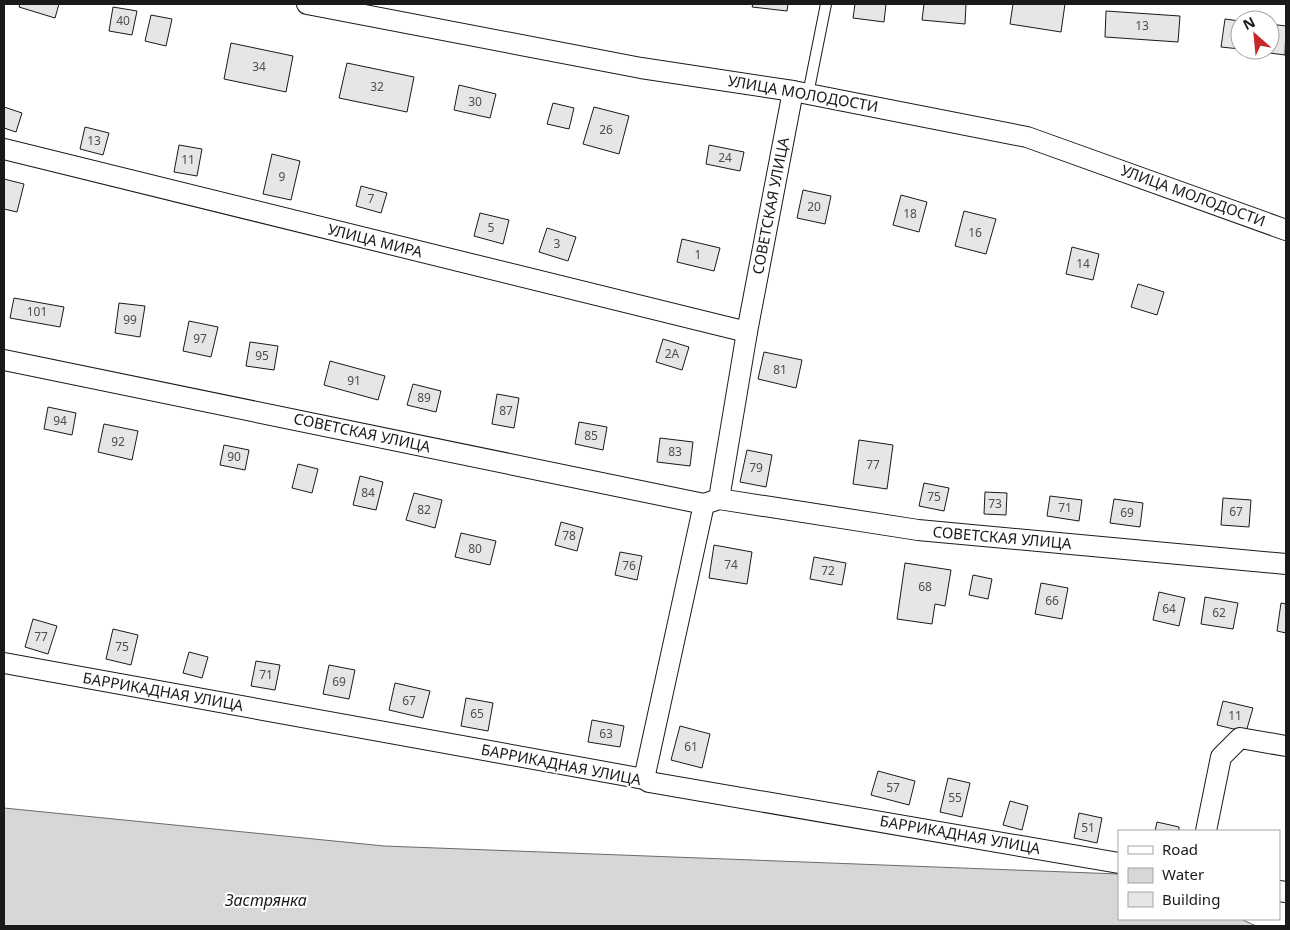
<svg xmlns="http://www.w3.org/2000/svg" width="1290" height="930" viewBox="0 0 1290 930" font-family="'Noto Sans',sans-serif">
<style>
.water{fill:#d7d7d7;stroke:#6a6a6a}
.building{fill:#e6e6e6;stroke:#1a1a1a}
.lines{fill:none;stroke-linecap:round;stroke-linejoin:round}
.service-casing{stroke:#1a1a1a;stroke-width:12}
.minor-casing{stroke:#1a1a1a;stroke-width:22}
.service{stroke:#fff;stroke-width:10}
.minor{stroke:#fff;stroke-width:20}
.labels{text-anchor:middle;stroke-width:4;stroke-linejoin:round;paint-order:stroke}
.number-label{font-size:12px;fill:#4d4d4d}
.street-label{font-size:15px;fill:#1a1a1a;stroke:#fff}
.water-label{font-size:16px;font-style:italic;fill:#1a1a1a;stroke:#fff}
</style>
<rect width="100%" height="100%" fill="#fff"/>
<polygon class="water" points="4,808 384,846 1119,874 1119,919 1241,919 1256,926 4,926"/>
<g class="building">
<polygon points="20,4 59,4 55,18 19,7"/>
<polygon points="753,4 788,4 787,11 752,7"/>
<polygon points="855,4 886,4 884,22 853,18"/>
<polygon points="924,4 966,4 965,24 922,20"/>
<polygon points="1013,4 1065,4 1061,32 1010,24"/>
<polygon points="113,7 137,11 132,35 109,31"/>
<polygon points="1106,11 1180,16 1178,42 1105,37"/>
<polygon points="151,15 172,19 166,46 145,41"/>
<polygon points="1225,19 1240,21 1240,49 1221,47"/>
<polygon points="1270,24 1286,26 1285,55 1246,50 1270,50"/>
<polygon points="231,43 293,56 286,92 224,79"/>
<polygon points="347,63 414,77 407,112 339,98"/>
<polygon points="459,85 496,94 490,118 454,110"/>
<polygon points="553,103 574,108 569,129 547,124"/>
<polygon points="4,107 22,113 16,132 4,128"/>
<polygon points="594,107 629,116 619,154 583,144"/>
<polygon points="85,127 109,133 103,155 80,149"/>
<polygon points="179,145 202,149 197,176 174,172"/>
<polygon points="709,145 744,152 740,171 706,164"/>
<polygon points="272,154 300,161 291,200 263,194"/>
<polygon points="4,179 24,184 17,212 4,209"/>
<polygon points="361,186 387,193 381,213 356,206"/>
<polygon points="803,190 831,196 825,224 797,218"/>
<polygon points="901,195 927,202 919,232 893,225"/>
<polygon points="964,211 996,219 986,254 955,246"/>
<polygon points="480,213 509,220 503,244 474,236"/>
<polygon points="547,228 576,237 568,261 539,252"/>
<polygon points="682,239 720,248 714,271 677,262"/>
<polygon points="1072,247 1099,254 1093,280 1066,274"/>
<polygon points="1138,284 1164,292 1157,315 1131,307"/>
<polygon points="14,298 64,307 60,327 10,318"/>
<polygon points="119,303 145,306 140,337 115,333"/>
<polygon points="189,321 218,327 211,357 183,351"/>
<polygon points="663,339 689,347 682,370 656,362"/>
<polygon points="250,342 278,346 274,370 246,366"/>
<polygon points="764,352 802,360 796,388 758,379"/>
<polygon points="330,361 385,376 378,400 324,385"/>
<polygon points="413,384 441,391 436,412 407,405"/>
<polygon points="497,394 519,398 514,428 492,424"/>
<polygon points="48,407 76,413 72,435 44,429"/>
<polygon points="579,422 607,427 603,450 575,444"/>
<polygon points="104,424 138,431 132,460 98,452"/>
<polygon points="660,438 693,442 690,466 657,462"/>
<polygon points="859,440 893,445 887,489 853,484"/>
<polygon points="224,445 249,450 245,470 220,465"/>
<polygon points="747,450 772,455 766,487 740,482"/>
<polygon points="298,464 318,469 312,493 292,488"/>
<polygon points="360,476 383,482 376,510 353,505"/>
<polygon points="924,483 949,488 944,511 919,506"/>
<polygon points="985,492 1007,493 1006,515 984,514"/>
<polygon points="414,493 442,500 435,528 406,520"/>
<polygon points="1050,496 1082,500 1079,521 1047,516"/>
<polygon points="1223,498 1251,500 1249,527 1221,525"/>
<polygon points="1114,499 1143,503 1140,527 1110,523"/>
<polygon points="561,522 583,528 577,551 555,545"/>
<polygon points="461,533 496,541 490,565 455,557"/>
<polygon points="714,545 752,552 747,584 709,578"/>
<polygon points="620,552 642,556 637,580 615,575"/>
<polygon points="814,557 846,563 842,585 810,579"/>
<polygon points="905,563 951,570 945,606 935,604 932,624 897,619"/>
<polygon points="973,575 992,579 988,599 969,595"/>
<polygon points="1041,583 1068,588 1062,619 1035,614"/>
<polygon points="1159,592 1185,598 1179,626 1153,620"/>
<polygon points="1205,597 1238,603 1233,629 1201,624"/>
<polygon points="1281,603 1286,604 1286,633 1277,631"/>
<polygon points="33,619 57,626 48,654 25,647"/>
<polygon points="113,629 138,635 131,665 106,659"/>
<polygon points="189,652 208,657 202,678 183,673"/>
<polygon points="256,661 280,665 275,690 251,686"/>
<polygon points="329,665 355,670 349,699 323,694"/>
<polygon points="395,683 430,691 423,718 389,710"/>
<polygon points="466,698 493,703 488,731 461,726"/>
<polygon points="1223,701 1253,708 1246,732 1217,725"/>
<polygon points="592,720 624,726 620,747 588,742"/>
<polygon points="680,726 710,734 702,768 671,760"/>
<polygon points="878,771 915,781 909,805 871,795"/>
<polygon points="948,778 970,783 962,817 940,812"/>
<polygon points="1010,801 1028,806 1022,830 1003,825"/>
<polygon points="1079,813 1102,818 1097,843 1074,838"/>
<polygon points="1157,822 1179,827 1179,831 1155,831"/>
</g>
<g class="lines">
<defs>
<polyline id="service" points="808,94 826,4"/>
<g id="minor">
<polyline points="307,4 641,68 793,91 1027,137 1286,230"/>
<polyline points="4,149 747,332"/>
<polyline points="4,360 704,504 719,499 918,530 1286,564"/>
<polyline points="719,499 747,332 793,91"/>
<polyline points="4,663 644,779 649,782 1119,863"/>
<polyline points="644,779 704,504"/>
<polyline points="1206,831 1221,757 1240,738 1286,746"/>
<polyline points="1279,891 1286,892"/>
</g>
</defs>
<use href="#service" class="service-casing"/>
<use href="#minor" class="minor-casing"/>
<use href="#service" class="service"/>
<use href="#minor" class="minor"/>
</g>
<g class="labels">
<g class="number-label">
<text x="123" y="25">40</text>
<text x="1142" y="30">13</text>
<text x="259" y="71">34</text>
<text x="377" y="91">32</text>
<text x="475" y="106">30</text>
<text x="606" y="134">26</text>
<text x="94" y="145">13</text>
<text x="725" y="162">24</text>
<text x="188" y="164">11</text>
<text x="282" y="181">9</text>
<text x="371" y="203">7</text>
<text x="814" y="211">20</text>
<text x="910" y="218">18</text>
<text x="491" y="232">5</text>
<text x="975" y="237">16</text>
<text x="557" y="248">3</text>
<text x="698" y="259">1</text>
<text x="1083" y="268">14</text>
<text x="37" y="316">101</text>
<text x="130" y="324">99</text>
<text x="200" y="343">97</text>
<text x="672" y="358">2А</text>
<text x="262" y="360">95</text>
<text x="780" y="374">81</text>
<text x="354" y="385">91</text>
<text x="424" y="402">89</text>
<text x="506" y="415">87</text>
<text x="60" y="425">94</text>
<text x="591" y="440">85</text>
<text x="118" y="446">92</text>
<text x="675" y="456">83</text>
<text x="234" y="461">90</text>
<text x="873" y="469">77</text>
<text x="756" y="472">79</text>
<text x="368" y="497">84</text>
<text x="934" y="501">75</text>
<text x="995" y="508">73</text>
<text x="1065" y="512">71</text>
<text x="424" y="514">82</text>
<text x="1236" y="516">67</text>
<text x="1127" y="517">69</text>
<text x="569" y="540">78</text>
<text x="475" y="553">80</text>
<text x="731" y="569">74</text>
<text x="629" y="570">76</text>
<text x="828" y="575">72</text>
<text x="925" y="591">68</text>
<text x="1052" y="605">66</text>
<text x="1169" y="613">64</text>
<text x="1219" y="617">62</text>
<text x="41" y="641">77</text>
<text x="122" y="651">75</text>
<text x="266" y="679">71</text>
<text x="339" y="686">69</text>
<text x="409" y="705">67</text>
<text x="477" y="718">65</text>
<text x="1235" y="720">11</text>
<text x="606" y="738">63</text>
<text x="691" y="751">61</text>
<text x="893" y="792">57</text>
<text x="955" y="802">55</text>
<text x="1088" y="832">51</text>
</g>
<g class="street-label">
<text transform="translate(803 94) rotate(10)" y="5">УЛИЦА МОЛОДОСТИ</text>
<text transform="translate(1193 196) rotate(20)" y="5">УЛИЦА МОЛОДОСТИ</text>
<text transform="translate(771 206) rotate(-79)" y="5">СОВЕТСКАЯ УЛИЦА</text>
<text transform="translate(375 241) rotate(14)" y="5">УЛИЦА МИРА</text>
<text transform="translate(362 433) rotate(12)" y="5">СОВЕТСКАЯ УЛИЦА</text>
<text transform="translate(1002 538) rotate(5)" y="5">СОВЕТСКАЯ УЛИЦА</text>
<text transform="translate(163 692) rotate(10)" y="5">БАРРИКАДНАЯ УЛИЦА</text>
<text transform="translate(561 765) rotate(11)" y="5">БАРРИКАДНАЯ УЛИЦА</text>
<text transform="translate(960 835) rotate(10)" y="5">БАРРИКАДНАЯ УЛИЦА</text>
</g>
<g class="water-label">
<text x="266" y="906">Застрянка</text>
</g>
</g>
<rect width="1290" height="930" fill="none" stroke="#1a1a1a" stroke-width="10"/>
<rect x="1118" y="830" width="162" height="90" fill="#ffffff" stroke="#a3a3a3"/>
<rect x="1128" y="846" width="25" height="8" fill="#ffffff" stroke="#a3a3a3"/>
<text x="1162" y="855" font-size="15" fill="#1a1a1a">Road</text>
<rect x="1128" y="868" width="25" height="15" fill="#d7d7d7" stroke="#a3a3a3"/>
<text x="1162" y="880" font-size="15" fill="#1a1a1a">Water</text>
<rect x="1128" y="892" width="25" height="15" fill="#e6e6e6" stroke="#a3a3a3"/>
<text x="1162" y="905" font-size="15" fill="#1a1a1a">Building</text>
<g transform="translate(1255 35) rotate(333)"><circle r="24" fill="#ffffff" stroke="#a3a3a3"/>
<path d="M0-4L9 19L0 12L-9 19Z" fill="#c62828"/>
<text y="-8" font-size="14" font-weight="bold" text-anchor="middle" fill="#1a1a1a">N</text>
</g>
</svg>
